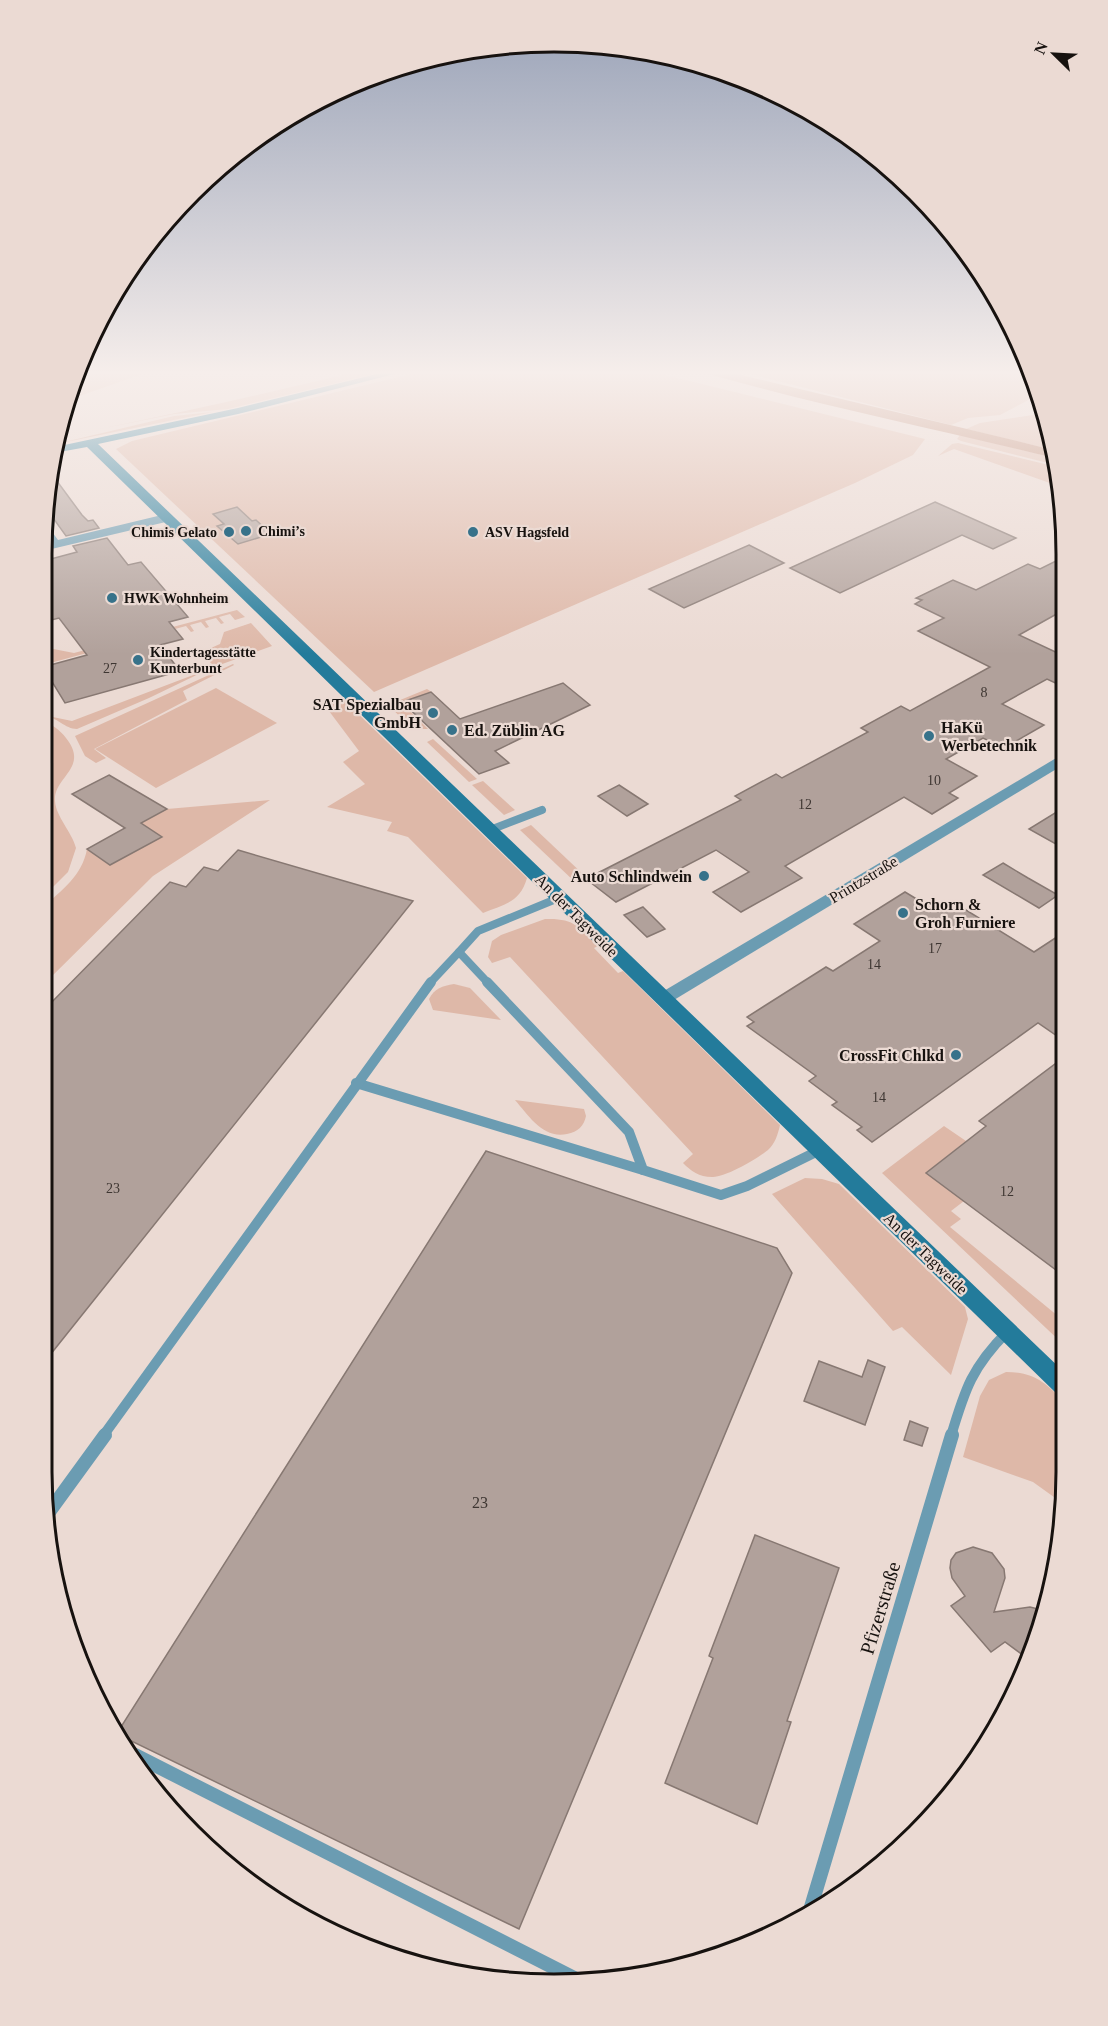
<svg xmlns="http://www.w3.org/2000/svg" width="1108" height="2026" viewBox="0 0 1108 2026" font-family="Georgia,serif">
<style>
.green{fill:#deb8a8}
.water{fill:#bb836b}
.building{fill:#b1a19b;stroke:#877872;stroke-width:1.5}
.lines{fill:none;stroke-linecap:round;stroke-linejoin:round}
.lane-far2{stroke:#6b9cb2;stroke-width:8}
.lane-far1{stroke:#6b9cb2;stroke-width:10}
.lane{stroke:#6b9cb2;stroke-width:14}
.street{fill:#6b9cb2;fill-rule:evenodd}
.secondary{fill:#237b9b;fill-rule:evenodd}
.poi-dot{fill:#37728a;stroke:#ebdad3;stroke-width:2}
.labels{text-anchor:middle;stroke-width:4.5;stroke-linejoin:round;paint-order:stroke}
.far-poi-label{font-size:14px;font-weight:bold;fill:#17120f;stroke:#ebdad3;text-anchor:start}
.number-label{font-size:14px;fill:#3e3632}
.poi-label{font-size:16px;font-weight:bold;fill:#17120f;stroke:#ebdad3;text-anchor:end}
.street-label{font-size:16px;fill:#17120f;stroke:#ebdad3}
.near-number-label{font-size:16px;fill:#3e3632}
.near-street-label{font-size:20px;fill:#17120f;stroke:#ebdad3}
.rim{fill:none;stroke:#17120f;stroke-width:3}
</style>
<rect width="100%" height="100%" fill="#ebdad3"/>
<g class="green">
<polygon points="80,371 151,371 68,400"/>
<path d="M359,371H386L228,409L174,414L100,429C187,411 273,392 359,371Z"/>
<polygon points="424,371 649,371 925,439 913,455 855,483 374,692 116,449 132,441"/>
<polygon points="738,371 1030,371 1040,394 1000,415 968,418 951,425"/>
<polygon points="213,412 56,444 174,416"/>
<polygon points="1040,414 1045,416 1053,450 966,429 980,423"/>
<polygon points="960,435 1055,458 1056,465 961,441 957,439"/>
<polygon points="958,443 1057,467 1061,487 954,449 938,456 952,444"/>
<polygon points="237,610 245,617 235,620 230,614 219,617 224,623 221,624 216,618 205,621 209,627 206,628 201,622 190,625 194,631 191,632 186,626 43,665 43,647 74,653"/>
<polygon points="251,623 272,646 214,667 202,652 220,644 224,632"/>
<polygon points="233,664 234,665 183,691 187,700 94,749 106,758 96,763 85,756 75,736"/>
<path d="M209,669L149,698L77,729C65,729 57,717 43,715L72,721Z"/>
<polygon points="216,688 277,723 156,788 95,749"/>
<polygon points="427,689 433,693 403,704 428,729 413,729 388,705"/>
<path d="M338,698L346,702L527,878C520,903 504,904 483,913L408,837L387,831L392,822L327,807L365,784L343,762L359,751L323,703Z"/>
<path d="M43,722C52,724 60,730 66,738C90,768 53,777 55,801C56,817 72,832 76,848L68,872L43,897Z"/>
<polygon points="433,739 477,779 469,782 427,742"/>
<polygon points="483,781 515,810 504,815 472,785"/>
<path d="M270,800L153,876L43,985V907C62,890 82,876 87,849L110,865L161,837L141,823L167,809Z"/>
<polygon points="531,825 586,877 575,882 520,830"/>
<path d="M545,919C574,918 578,926 598,946L594,948L618,973L623,971L780,1125C778,1134 775,1144 768,1150C757,1159 724,1178 712,1177C699,1177 691,1171 683,1163L693,1154L510,957L492,963L488,957L492,941L501,935Z"/>
<path d="M454,984L470,988L501,1020L433,1010L429,999C435,988 442,986 454,984Z"/>
<path d="M515,1100L584,1109L586,1116C584,1126 578,1132 567,1134C543,1139 529,1116 515,1100Z"/>
<polygon points="944,1126 966,1141 926,1173 964,1201 951,1211 961,1219 950,1227 1064,1321 1064,1345 882,1173"/>
<polygon points="805,1178 822,1179 839,1184 965,1307 968,1319 951,1375 902,1327 893,1331 772,1194"/>
<path d="M1006,1372C1035,1372 1045,1383 1065,1402V1505L1033,1482L963,1457L980,1396L989,1380Z"/>
</g>
<path class="water" d="M698,371H724L1013,440L1053,450L1055,458C936,429 816,405 698,371Z"/>
<g class="building">
<polygon points="51,473 82,515 88,521 93,520 99,528 66,536 46,508"/>
<polygon points="935,502 1016,538 993,549 962,535 840,593 790,568"/>
<polygon points="237,507 252,521 256,520 271,534 238,544 217,526 224,524 213,514"/>
<polygon points="107,538 128,565 141,562 188,617 169,622 183,639 160,645 180,671 65,703 43,667 87,655 59,618 43,622 43,561 77,552 73,546"/>
<polygon points="749,545 784,563 684,608 649,589"/>
<polygon points="1062,558 1062,611 1019,635 1062,655 1062,686 1047,679 1002,704 1044,725 1004,748 983,738 946,759 977,776 949,793 958,798 932,814 904,797 785,866 802,878 741,912 713,892 749,872 716,850 616,902 586,879 741,800 735,796 776,774 782,778 868,732 861,728 901,706 910,711 990,667 918,631 944,618 915,604 922,600 916,598 953,580 976,590 1028,564 1040,569"/>
<polygon points="563,683 590,705 495,751 509,763 479,774 402,702 431,692 460,719"/>
<polygon points="109,775 167,809 141,823 162,837 110,865 87,849 125,828 72,794"/>
<polygon points="619,785 648,804 627,816 598,796"/>
<polygon points="1063,808 1063,848 1029,829"/>
<polygon points="238,850 413,901 42,1365 43,1011 170,882 186,887 204,867 218,871"/>
<polygon points="1003,863 1028,878 1058,895 1039,908 983,875"/>
<polygon points="905,892 938,912 953,902 1034,952 1063,933 1063,1040 1038,1023 872,1142 857,1130 862,1127 832,1105 837,1102 809,1081 816,1076 747,1026 754,1022 747,1017 826,967 833,971 880,941 854,924"/>
<polygon points="643,907 665,929 647,937 624,915"/>
<polygon points="1063,1058 1064,1091 1064,1276 926,1173 986,1126 979,1121"/>
<polygon points="486,1151 777,1248 792,1273 519,1929 123,1737 119,1730"/>
<polygon points="868,1360 885,1367 865,1425 804,1401 819,1361 862,1377"/>
<polygon points="910,1421 928,1428 922,1446 904,1440"/>
<polygon points="755,1535 839,1568 787,1721 791,1722 757,1824 665,1783 713,1658 709,1656"/>
<polygon points="973,1547 992,1553 1004,1569 1005,1578 994,1612 1030,1607 1046,1611 1027,1658 1005,1642 991,1652 951,1606 965,1596 952,1578 950,1568 951,1560 956,1553"/>
</g>
<g class="lines">
<g class="lane-far2">
<polyline points="490,830 542,810"/>
<polyline points="459,952 478,931 561,897"/>
<polyline points="429,984 459,952 489,984"/>
</g>
<g class="lane-far1">
<polyline points="487,982 629,1132 643,1170 721,1195 747,1186 820,1150"/>
<polyline points="356,1083 643,1170"/>
<polyline points="103,1436 431,982"/>
<path d="M951,1436C965,1389 972,1367 1008,1331"/>
</g>
<g class="lane">
<polyline points="49,1512 105,1435"/>
<polyline points="131,1753 582,1982"/>
<polyline points="811,1907 952,1435"/>
</g>
<g class="street">
<polygon points="166,514 172,518 170,521 43,551 43,543 47,542 43,536 43,524 47,525 58,540"/>
<polygon points="1063,754 1063,765 669,1003 657,1003 654,999 657,995"/>
</g>
<polygon class="secondary" points="389,371 406,371 238,414 98,444 1064,1372 1065,1396 1057,1394 87,447 54,453 55,447 238,408"/>
</g>
<linearGradient id="sky" x2="0" y2="1"><stop stop-color="#96a0b6"/><stop offset="0.57" stop-color="#f6eeeb"/><stop offset="1" stop-color="#f6eeeb" stop-opacity="0"/></linearGradient>
<rect width="1108" height="654" fill="url(#sky)"/>
<g class="poi-dot">
<circle cx="246" cy="531" r="6"/>
<circle cx="229" cy="532" r="6"/>
<circle cx="473" cy="532" r="6"/>
<circle cx="112" cy="598" r="6"/>
<circle cx="138" cy="660" r="6"/>
<circle cx="433" cy="713" r="6"/>
<circle cx="452" cy="730" r="6"/>
<circle cx="929" cy="736" r="6"/>
<circle cx="704" cy="876" r="6"/>
<circle cx="903" cy="913" r="6"/>
<circle cx="956" cy="1055" r="6"/>
</g>
<g class="labels">
<g class="far-poi-label">
<text x="258" y="536">Chimi’s</text>
<text x="217" y="537" text-anchor="end">Chimis Gelato</text>
<text x="485" y="537">ASV Hagsfeld</text>
<text x="124" y="603">HWK Wohnheim</text>
<text x="150" y="657">Kindertagesstätte<tspan x="150" dy="16">Kunterbunt</tspan></text>
</g>
<g class="number-label">
<text x="110" y="673">27</text>
<text x="984" y="697">8</text>
<text x="934" y="785">10</text>
<text x="805" y="809">12</text>
<text x="935" y="953">17</text>
<text x="874" y="969">14</text>
<text x="879" y="1102">14</text>
<text x="113" y="1193">23</text>
<text x="1007" y="1196">12</text>
</g>
<g class="poi-label">
<text x="421" y="710">SAT Spezialbau<tspan x="421" dy="18">GmbH</tspan></text>
<text x="941" y="733" text-anchor="start">HaKü<tspan x="941" dy="18">Werbetechnik</tspan></text>
<text x="464" y="736" text-anchor="start">Ed. Züblin AG</text>
<text x="692" y="882">Auto Schlindwein</text>
<text x="915" y="910" text-anchor="start">Schorn &amp;<tspan x="915" dy="18">Groh Furniere</tspan></text>
<text x="944" y="1061">CrossFit Chlkd</text>
</g>
<g class="street-label">
<text transform="translate(863 879) rotate(-31)" y="6">Printzstraße</text>
<text transform="translate(577 915) rotate(45)" y="6">An der Tagweide</text>
<text transform="translate(926 1253) rotate(44)" y="6">An der Tagweide</text>
</g>
<g class="near-number-label">
<text x="480" y="1508">23</text>
</g>
<g class="near-street-label">
<text transform="translate(880 1608) rotate(-73)" y="7">Pfizerstraße</text>
</g>
</g>
<path d="M0 0H1108V2026H0ZM554 52H554A502 502 0 0 1 1056 554V1472A502 502 0 0 1 554 1974H554A502 502 0 0 1 52 1472V554A502 502 0 0 1 554 52Z" fill="#ebdad3" fill-rule="evenodd"/>
<path class="rim" d="M554 52H554A502 502 0 0 1 1056 554V1472A502 502 0 0 1 554 1974H554A502 502 0 0 1 52 1472V554A502 502 0 0 1 554 52Z"/>
<g transform="translate(1054 54) rotate(294)" stroke="#ebdad3" stroke-width="4.5" paint-order="stroke">
<path d="M0-4.5L10 22L0 15L-10 22Z" fill="#17120f"/>
<text y="-9" font-size="16" font-weight="bold" text-anchor="middle" fill="#17120f">N</text>
</g>
</svg>
